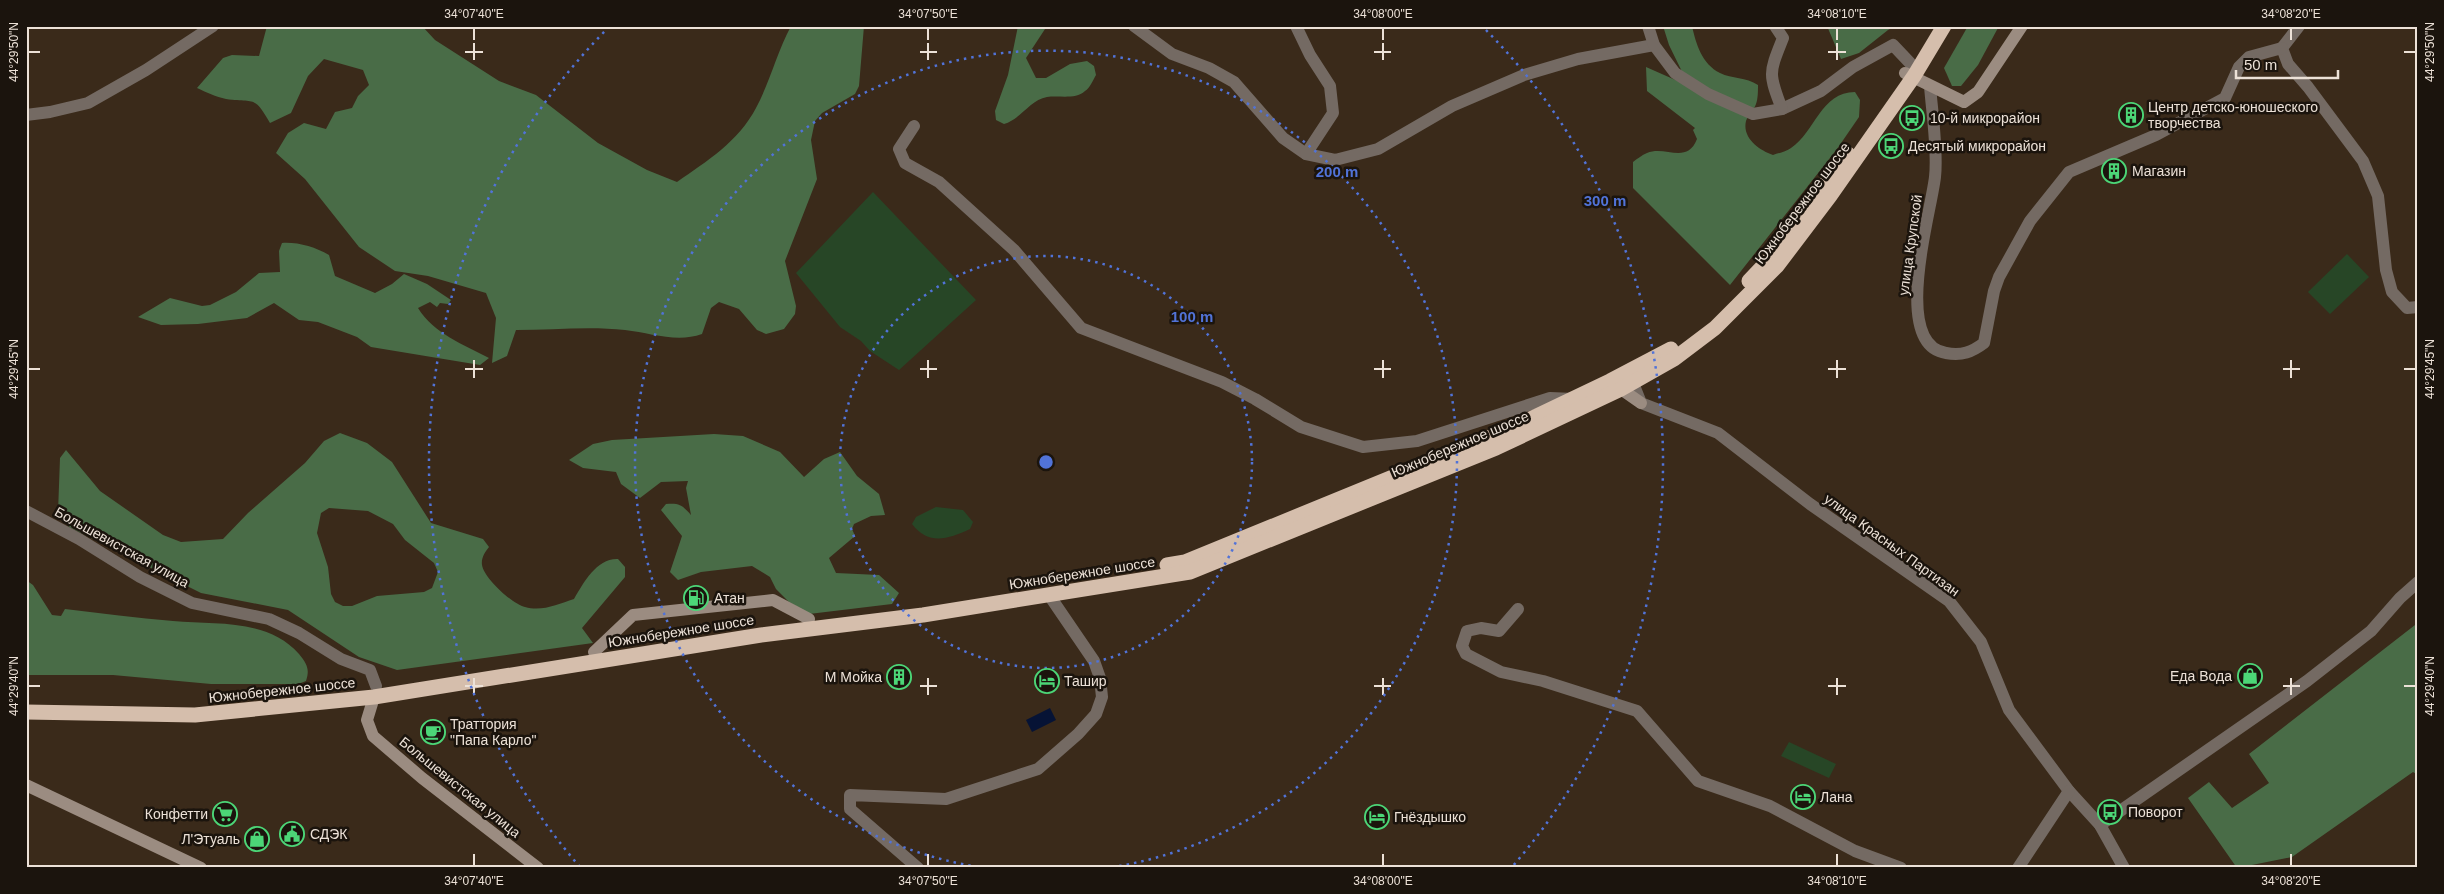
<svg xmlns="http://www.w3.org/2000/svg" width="2444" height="894" viewBox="0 0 2444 894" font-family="Arial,sans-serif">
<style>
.green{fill:#274626}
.forest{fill:#496c47;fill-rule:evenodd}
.water{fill:#061335}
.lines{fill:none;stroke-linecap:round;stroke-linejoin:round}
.street{stroke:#746a63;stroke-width:12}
.secondary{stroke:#9b8c81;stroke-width:12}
.highway{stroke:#d5beac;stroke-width:15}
.ticks{fill:none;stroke:#ece1d7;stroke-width:2}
.ring{fill:none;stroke:#5173d8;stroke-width:2.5;stroke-dasharray:2.5 5}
.labels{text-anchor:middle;stroke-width:5;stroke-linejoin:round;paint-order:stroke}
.poi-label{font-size:14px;fill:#ece1d7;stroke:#1b140d;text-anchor:start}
.street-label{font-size:14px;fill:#ece1d7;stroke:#1b140d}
.centre{fill:#5173d8;stroke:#1b140d;stroke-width:2.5}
.ring-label{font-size:15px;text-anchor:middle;font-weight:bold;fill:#5173d8;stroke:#1b140d;stroke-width:5;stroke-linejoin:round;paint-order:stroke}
.neatline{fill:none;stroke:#ece1d7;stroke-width:2}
.ticks-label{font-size:12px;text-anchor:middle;fill:#ece1d7}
</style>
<rect width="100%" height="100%" fill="#3a2a1a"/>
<g class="green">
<polygon points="873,192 976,300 899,370 870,351 861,341 840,327 796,273"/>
<polygon points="2347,254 2369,277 2330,314 2308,292"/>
<path d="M936,507L963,510L973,522L970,529C948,539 929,546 912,524L916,517Z"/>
<polygon points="1789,742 1836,764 1829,778 1781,756"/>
</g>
<g class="forest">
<path d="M267,26H422L435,40L499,81L536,95L598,143L647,170L677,182C707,161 738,142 756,108C770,82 777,52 791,26H864L859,86L855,94L822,113L815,121L811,140L817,179L785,261L796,306L795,314L784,329L766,334L757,330L739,309L719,302L711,308L702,334C677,343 651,333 625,330C590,326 552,330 516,330L507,356L492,363L496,318L486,293L428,276L395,271L359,247L305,179L276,153L288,133L304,123L326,129L335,112L352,108L358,96L369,85L363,70L324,59L308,76L291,113L270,123C254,95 255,103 226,99C216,97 206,92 197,88L223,58L232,55L259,56Z"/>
<path d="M1018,26H1047L1026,58L1036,78H1046L1070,64L1087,61L1094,66L1096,75C1093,80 1090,88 1085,91C1075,100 1059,95 1047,97C1030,100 1021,119 1004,124L996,120L995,111L1008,75Z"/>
<path d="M1663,26H1692C1696,44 1702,64 1720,73C1732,79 1746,77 1758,85C1758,91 1758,99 1756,104C1754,110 1748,115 1746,121C1742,138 1759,150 1773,155C1778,153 1786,152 1791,148C1815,132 1821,92 1855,92L1860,100L1859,117L1837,149L1730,285L1633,188V162C1637,159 1642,155 1647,153C1665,145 1687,165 1697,139L1693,130L1695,128L1647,91L1646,67L1689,86L1669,45Z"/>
<polygon points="1827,26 1896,26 1888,30 1859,53 1841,59"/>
<polygon points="1968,26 1999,26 1978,65 1961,86 1952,86 1944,68"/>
<path d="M282,243C298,242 315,247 329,255L335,276L375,293L392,284L404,274L427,284L451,300L448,304L440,303L437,307L430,302L418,308C434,334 463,344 489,358L480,365L371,347L357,337L318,322L299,320L274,303L247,318L198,324L161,325L138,317L170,298L202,306L210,305L236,292L259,273L280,272L279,251Z"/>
<path d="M340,433L367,443L392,462L431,523L483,539L489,547C485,552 481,558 482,565C484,578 512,604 525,607C542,612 558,604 574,599C584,582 597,558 618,559L625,567V577L582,628L593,643L397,670L359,657L288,610L201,593L69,527L58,513L60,458L66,450L100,491L163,535L181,542L223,539L248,513L305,463L324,441ZM329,508L368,511L393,524L405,540L434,563L438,572L432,588L424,592L377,596L352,606H343L335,602L331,594L328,567L317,533L321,513Z"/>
<path d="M714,434L743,436L780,452L804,477L824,459L840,452L857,476L879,494L885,515L871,516L854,524L852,529L855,536L829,558L836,573L879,575L899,593L892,604L809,614L789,602L776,589L770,577L752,566L701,572L678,580L670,572L682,536L661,510L666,504C680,503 682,505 691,515L686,488L688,481L661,482L640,498L621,484L616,472L583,468L569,460L593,444L612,440Z"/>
<path d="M26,580L33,585L52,615L61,616L65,609C101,613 137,618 173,621C215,625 268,618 299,654C307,664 310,669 306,681L298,684H211L113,675H26Z"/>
<polygon points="2418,620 2418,775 2413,772 2292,857 2237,868 2188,798 2209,782 2232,808 2269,783 2249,754 2415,625"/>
</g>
<polygon class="water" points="1050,708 1056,720 1032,732 1026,720"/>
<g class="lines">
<g class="street">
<polyline points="1134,26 1172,54 1209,68 1234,82 1283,138 1306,154 1335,160 1378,149 1452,106 1524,75 1578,59 1654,45"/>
<polyline points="1296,26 1310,55 1330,86 1333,113 1306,154"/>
<polyline points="1648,26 1654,45 1675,73 1708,94 1753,114 1782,109 1821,91 1853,67 1893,45 1911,64"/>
<path d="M1775,26L1783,38C1769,73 1768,73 1782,109"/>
<polyline points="2299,26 2282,48 2288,64 2308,87 2363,161 2378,196 2386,270 2392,292 2407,308 2418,307"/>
<path d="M1930,86C1932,112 1938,152 1935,177C1931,213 1891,345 1946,353C1962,356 1972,352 1984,343L1994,291L1999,277L2030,221L2069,172L2156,135L2225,98L2239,67L2249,57L2282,48"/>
<polyline points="26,115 50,112 88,103 146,70 213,26"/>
<polyline points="914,126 899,149 905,163 939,182 1014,250 1081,328 1222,382 1255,399 1301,427 1363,447 1417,441 1550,398 1574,399"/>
<polyline points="1633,383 1641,403 1718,433 1810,504 1949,601 1981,642 2009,710 2069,791 2100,825 2124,868"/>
<polyline points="26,511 79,539 140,577 192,603 269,619 299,633 341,659 370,670 376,686"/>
<polyline points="1518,609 1499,631 1481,628 1467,631 1462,646 1466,654 1501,672 1543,681 1637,711 1698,781 1770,806 1855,851 1901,868"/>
<polyline points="2100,825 2307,681 2371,631 2400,598 2418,582"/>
<polyline points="918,868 850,809 850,795 946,799 1038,769 1078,734 1096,714 1102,697 1100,678 1094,661 1049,595"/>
<polyline points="2018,868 2069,791"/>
</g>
<g class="secondary">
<polyline points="1905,73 1964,102 1978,92 2022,26"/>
<polyline points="1621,389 1641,403"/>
<polyline points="594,652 633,615 773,600 809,619"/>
<polyline points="374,697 367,720 373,736 422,778 538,868"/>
<polyline points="26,785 201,868"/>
</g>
<g class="highway">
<polyline points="1749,281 1783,245 1820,191 1848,154"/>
<polyline points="1167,565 1185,562 1503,432 1610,381 1671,349"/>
<polyline points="26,712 195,715 374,697 761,635 923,615 1190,572 1496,448 1621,389 1674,359 1715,328 1777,266 1830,196 1914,76 1944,26"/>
</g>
</g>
<path class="ticks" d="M474,28V40M928,28V40M1383,28V40M1837,28V40M2291,28V40M474,43V60M928,43V60M1383,43V60M1837,43V60M28,52H40M465,52H483M920,52H937M1374,52H1391M1828,52H1846M2404,52H2416M474,360V378M928,360V378M1383,360V378M1837,360V378M2291,360V378M28,369H40M465,369H483M920,369H937M1374,369H1391M1828,369H1846M2283,369H2300M2404,369H2416M474,678V695M928,678V695M1383,678V695M1837,678V695M2291,678V695M28,686H40M465,686H483M920,686H937M1374,686H1391M1828,686H1846M2283,686H2300M2404,686H2416M474,854V866M928,854V866M1383,854V866M1837,854V866M2291,854V866"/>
<g class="ring">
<circle cx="1046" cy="462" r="206"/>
<path d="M978 867A411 411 0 1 1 1114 867"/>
<path d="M580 867A617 617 0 0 1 606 30M1486 30A617 617 0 0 1 1512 867"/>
</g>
<defs>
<symbol id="building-ring" viewBox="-11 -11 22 22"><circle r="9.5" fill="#1b140d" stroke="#4cd677" stroke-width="1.5"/><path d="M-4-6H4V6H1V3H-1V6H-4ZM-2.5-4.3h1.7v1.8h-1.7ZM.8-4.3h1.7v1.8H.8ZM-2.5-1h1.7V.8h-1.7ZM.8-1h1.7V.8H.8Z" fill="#4cd677"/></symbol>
<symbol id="bus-ring" viewBox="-11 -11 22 22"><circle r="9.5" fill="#1b140d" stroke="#4cd677" stroke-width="1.5"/><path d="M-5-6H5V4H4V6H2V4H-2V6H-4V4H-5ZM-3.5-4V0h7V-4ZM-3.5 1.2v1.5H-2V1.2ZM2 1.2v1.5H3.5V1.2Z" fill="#4cd677"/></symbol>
<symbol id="fuel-ring" viewBox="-11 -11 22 22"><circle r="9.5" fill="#1b140d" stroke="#4cd677" stroke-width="1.5"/><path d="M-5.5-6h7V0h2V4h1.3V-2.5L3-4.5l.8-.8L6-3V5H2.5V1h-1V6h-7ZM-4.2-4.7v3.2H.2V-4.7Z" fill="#4cd677"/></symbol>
<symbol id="shop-ring" viewBox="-11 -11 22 22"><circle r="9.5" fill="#1b140d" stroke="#4cd677" stroke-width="1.5"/><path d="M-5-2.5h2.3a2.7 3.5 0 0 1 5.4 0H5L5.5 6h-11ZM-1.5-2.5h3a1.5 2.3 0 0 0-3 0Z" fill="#4cd677"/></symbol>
<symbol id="hotel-ring" viewBox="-11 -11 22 22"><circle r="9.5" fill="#1b140d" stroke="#4cd677" stroke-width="1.5"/><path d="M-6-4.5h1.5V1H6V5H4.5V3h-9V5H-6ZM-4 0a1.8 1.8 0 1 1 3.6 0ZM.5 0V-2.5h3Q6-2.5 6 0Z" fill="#4cd677"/></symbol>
<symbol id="cafe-ring" viewBox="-11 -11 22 22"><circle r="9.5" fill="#1b140d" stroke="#4cd677" stroke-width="1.5"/><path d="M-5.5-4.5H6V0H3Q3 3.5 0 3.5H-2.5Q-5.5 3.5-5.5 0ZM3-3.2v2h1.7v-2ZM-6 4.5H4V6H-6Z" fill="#4cd677"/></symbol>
<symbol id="supermarket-ring" viewBox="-11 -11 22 22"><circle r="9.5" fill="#1b140d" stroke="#4cd677" stroke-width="1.5"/><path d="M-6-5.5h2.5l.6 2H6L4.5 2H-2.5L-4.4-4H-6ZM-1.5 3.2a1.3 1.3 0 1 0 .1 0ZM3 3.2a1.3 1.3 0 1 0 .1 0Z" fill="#4cd677"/></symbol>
<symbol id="civic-ring" viewBox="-11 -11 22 22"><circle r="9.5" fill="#1b140d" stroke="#4cd677" stroke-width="1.5"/><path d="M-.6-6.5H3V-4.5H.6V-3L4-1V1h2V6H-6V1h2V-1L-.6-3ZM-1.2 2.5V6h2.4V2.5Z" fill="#4cd677"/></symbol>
</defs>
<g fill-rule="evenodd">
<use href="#building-ring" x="2117" y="101" width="28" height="28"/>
<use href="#bus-ring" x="1898" y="104" width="28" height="28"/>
<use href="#bus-ring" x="1877" y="132" width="28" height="28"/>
<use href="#building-ring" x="2100" y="157" width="28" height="28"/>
<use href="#fuel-ring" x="682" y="584" width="28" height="28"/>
<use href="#shop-ring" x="2236" y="662" width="28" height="28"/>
<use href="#building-ring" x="885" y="663" width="28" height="28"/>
<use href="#hotel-ring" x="1033" y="667" width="28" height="28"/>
<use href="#cafe-ring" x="419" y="718" width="28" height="28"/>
<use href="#hotel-ring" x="1789" y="783" width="28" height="28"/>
<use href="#bus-ring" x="2096" y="798" width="28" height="28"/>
<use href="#supermarket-ring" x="211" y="800" width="28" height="28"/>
<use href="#hotel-ring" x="1363" y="803" width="28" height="28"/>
<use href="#civic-ring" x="278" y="820" width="28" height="28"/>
<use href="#shop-ring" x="243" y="825" width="28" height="28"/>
</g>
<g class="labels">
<g class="poi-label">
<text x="2148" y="112">Центр детско-юношеского<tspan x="2148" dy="16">творчества</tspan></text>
<text x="1930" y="123">10-й микрорайон</text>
<text x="1908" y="151">Десятый микрорайон</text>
<text x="2132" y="176">Магазин</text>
<text x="714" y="603">Атан</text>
<text x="2232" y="681" text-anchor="end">Еда Вода</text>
<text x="882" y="682" text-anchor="end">М Мойка</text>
<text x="1064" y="686">Ташир</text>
<text x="450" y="729">Траттория<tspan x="450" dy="16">"Папа Карло"</tspan></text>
<text x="1820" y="802">Лана</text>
<text x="2128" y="817">Поворот</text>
<text x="208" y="819" text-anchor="end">Конфетти</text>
<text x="1394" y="822">Гнёздышко</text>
<text x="310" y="839">СДЭК</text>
<text x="240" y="844" text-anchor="end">Л'Этуаль</text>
</g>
<g class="street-label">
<text transform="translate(1802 203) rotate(-53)" y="5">Южнобережное шоссе</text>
<text transform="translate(1910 245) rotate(-82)" y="5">улица Крупской</text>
<text transform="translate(1460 444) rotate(-23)" y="5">Южнобережное шоссе</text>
<text transform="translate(1892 545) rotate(36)" y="5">улица Красных Партизан</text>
<text transform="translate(122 547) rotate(29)" y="5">Большевистская улица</text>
<text transform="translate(1082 573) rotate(-9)" y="5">Южнобережное шоссе</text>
<text transform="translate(681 631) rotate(-9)" y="5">Южнобережное шоссе</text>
<text transform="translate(282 690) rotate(-6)" y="5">Южнобережное шоссе</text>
<text transform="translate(460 787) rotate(39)" y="5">Большевистская улица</text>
</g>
</g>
<circle cx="1046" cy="462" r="8" class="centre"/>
<g class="ring-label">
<text x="1337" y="177">200 m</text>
<text x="1605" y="206">300 m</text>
<text x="1192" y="322">100 m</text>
</g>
<rect width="2444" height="894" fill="none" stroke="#1b140d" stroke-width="55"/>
<path d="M2236 70v8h102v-8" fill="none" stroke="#ece1d7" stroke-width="2.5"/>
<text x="2244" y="70" font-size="15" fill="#ece1d7" stroke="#1b140d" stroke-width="4" paint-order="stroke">50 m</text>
<rect x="28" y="28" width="2388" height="838" class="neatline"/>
<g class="ticks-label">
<text x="474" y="18">34°07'40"E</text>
<text x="928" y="18">34°07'50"E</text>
<text x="1383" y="18">34°08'00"E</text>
<text x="1837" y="18">34°08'10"E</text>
<text x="2291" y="18">34°08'20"E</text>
<text transform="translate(14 52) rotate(-90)" y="4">44°29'50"N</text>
<text transform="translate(2430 52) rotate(-90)" y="4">44°29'50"N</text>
<text transform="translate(14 369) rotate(-90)" y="4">44°29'45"N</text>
<text transform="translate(2430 369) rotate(-90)" y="4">44°29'45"N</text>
<text transform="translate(14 686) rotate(-90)" y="4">44°29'40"N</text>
<text transform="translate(2430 686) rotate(-90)" y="4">44°29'40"N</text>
<text x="474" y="885">34°07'40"E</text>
<text x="928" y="885">34°07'50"E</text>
<text x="1383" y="885">34°08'00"E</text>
<text x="1837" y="885">34°08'10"E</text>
<text x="2291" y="885">34°08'20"E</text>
</g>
</svg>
